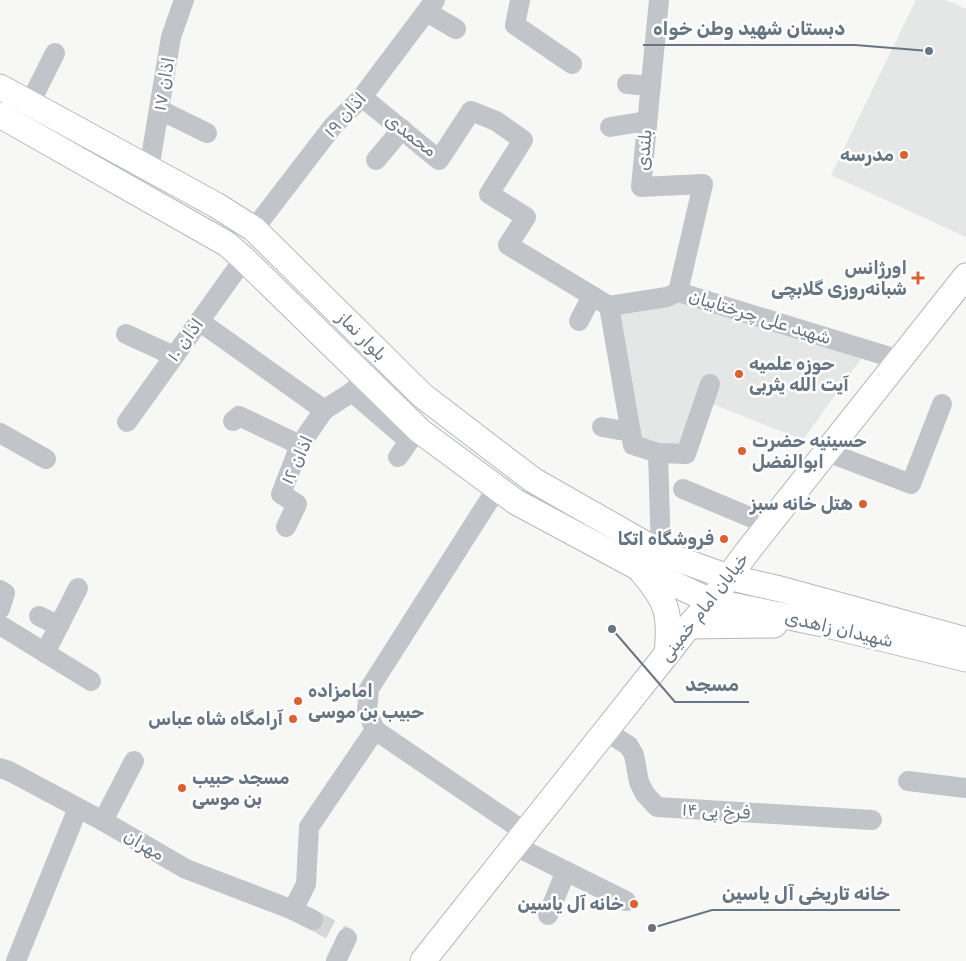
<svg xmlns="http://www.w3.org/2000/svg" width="966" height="961" viewBox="0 0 966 961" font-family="Rubik,'Noto Sans Arabic',sans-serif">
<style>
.built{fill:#e5e6e6}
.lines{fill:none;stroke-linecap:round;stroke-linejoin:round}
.minor-tunnel{stroke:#d3d7d9;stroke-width:20;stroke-dasharray:20 10;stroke-linecap:butt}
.major-casing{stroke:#b4b8bc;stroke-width:27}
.minor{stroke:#c1c4c8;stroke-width:20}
.major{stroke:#fff;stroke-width:25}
.poi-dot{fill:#dc6130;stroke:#fff;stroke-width:2}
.labels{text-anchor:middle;stroke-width:5;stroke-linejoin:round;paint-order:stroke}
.street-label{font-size:18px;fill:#687684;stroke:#fff}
.poi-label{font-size:18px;font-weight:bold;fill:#687684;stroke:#fff;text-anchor:end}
.leader{fill:none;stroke:#687684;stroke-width:2}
.callout-dot{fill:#687684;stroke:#fff;stroke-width:2}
.callout-label{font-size:19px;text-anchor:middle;font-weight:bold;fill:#687684;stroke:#fff;stroke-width:5;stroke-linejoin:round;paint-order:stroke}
</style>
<rect width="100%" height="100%" fill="#f7f7f5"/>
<g class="built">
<polygon points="916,0 946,0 966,9 966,237 831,175"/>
<polygon points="678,301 863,356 803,440 710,403 682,447 639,440 615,311"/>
</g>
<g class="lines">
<polyline class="minor-tunnel" points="313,920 347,938"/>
<defs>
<g id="major">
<polyline points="0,87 216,205 254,229 423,396 533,480 661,553 728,577 780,589 966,640"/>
<polyline points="0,115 227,244 244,259 420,431 516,502 639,568 711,601 823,624 966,659"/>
<path d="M642,572C668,602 671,615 667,654"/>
<polyline points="689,626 774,625"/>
<polyline points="423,961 689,626 711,601 747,552 966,276"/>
</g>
</defs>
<use href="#major" class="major-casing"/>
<g class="minor">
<polyline points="520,0 515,25 572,64"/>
<polyline points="659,0 641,187 703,184 678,292"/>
<polyline points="427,12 456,29"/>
<polyline points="627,84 651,86"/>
<polyline points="362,97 439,160 471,111 496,121 523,140 489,194 526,217 508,245 609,306"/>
<polyline points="30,103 55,53"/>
<polyline points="160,110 207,133"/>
<polyline points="610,127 647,121"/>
<polyline points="376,160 402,129"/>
<polyline points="149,169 171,37 184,0"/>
<polyline points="254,229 333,126 362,97 435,0"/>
<polyline points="678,292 667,297 609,306 633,445 658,453 686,454 710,384"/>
<polyline points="678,292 900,360"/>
<polyline points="199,321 324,410"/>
<polyline points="579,321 592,296"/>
<polyline points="126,334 174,356"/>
<polyline points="352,392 409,441"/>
<polyline points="233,421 239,416 300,445"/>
<polyline points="127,422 244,259"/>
<polyline points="602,427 631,432"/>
<polyline points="0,433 46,459"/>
<polyline points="827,452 911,484 942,404"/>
<polyline points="658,453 661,553"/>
<polyline points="398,457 417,430"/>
<polyline points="683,489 769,525"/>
<polyline points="286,527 297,504 281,494 300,445 324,410 352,392 366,378"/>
<polyline points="0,590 5,593 0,609"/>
<polyline points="39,616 59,626"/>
<polyline points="0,625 91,681"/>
<polyline points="45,653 78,588"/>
<polyline points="375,730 367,710 369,689 497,488"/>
<polyline points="606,731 629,746 634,755 639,782 645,794 657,807 872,820"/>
<polyline points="0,768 9,771 103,821 186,869 293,910 313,920"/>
<polyline points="908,781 966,788"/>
<polyline points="103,821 134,761"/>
<polyline points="515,846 626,901"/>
<polyline points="293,910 306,884 309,827 375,730 525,832"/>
<polyline points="548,915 566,871"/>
<polyline points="16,961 78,808"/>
<polyline points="336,961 347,938"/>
</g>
<use href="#major" class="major"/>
</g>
<g class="poi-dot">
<circle cx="904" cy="155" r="5"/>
<path d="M915.5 270.5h5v5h5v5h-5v5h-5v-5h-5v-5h5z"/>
<circle cx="739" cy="374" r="5"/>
<circle cx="742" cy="451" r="5"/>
<circle cx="863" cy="504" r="5"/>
<circle cx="724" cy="539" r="5"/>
<circle cx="298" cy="701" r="5"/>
<circle cx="293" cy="719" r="5"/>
<circle cx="182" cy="788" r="5"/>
<circle cx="634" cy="904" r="5"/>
</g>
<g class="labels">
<g class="street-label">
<text transform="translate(164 84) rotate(-80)" y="6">اذان ۱۷</text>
<text transform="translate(345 115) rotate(-48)" y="6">اذان ۱۹</text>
<text transform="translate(411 135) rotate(37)" y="6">محمدی</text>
<text transform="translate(644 150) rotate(-85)" y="6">بلندی</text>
<text transform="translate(760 317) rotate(17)" y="6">شهید علی چرختابیان</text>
<text transform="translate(362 336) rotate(45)" y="6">بلوار نماز</text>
<text transform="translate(185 340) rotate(-54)" y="6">اذان ۱۰</text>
<text transform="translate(297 460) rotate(-65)" y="6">اذان ۱۲</text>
<text transform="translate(704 607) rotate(-52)" y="6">خیابان امام خمینی</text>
<text transform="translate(839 629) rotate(13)" y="6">شهیدان زاهدی</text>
<text transform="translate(716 811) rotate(3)" y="6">فرخ پی ۱۴</text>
<text transform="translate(144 845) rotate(30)" y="6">مهران</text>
</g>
<g class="poi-label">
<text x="894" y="161">مدرسه</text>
<text x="907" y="274">اورژانس<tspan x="907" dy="21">شبانه‌روزی گلابچی</tspan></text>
<text x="749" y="370" text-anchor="start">حوزه علمیه<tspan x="749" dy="21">آیت الله یثربی</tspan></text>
<text x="752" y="447" text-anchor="start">حسینیه حضرت<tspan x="752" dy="21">ابوالفضل</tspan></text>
<text x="853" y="510">هتل خانه سبز</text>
<text x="714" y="545">فروشگاه اتکا</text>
<text x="308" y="697" text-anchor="start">امامزاده<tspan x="308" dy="21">حبیب بن موسی</tspan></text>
<text x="283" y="725">آرامگاه شاه عباس</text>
<text x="192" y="784" text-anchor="start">مسجد حبیب<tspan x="192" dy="21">بن موسی</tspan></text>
<text x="624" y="910">خانه آل یاسین</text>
</g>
</g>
<path class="leader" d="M929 51L855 45H643M612 629L675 702H749M652 928L712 910H900"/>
<g class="callout-dot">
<circle cx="929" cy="51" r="5"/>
<circle cx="612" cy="629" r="5"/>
<circle cx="652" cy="928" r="5"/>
</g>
<g class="callout-label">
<text x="749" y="35">دبستان شهید وطن خواه</text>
<text x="712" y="691">مسجد</text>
<text x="806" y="900">خانه تاریخی آل یاسین</text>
</g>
</svg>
